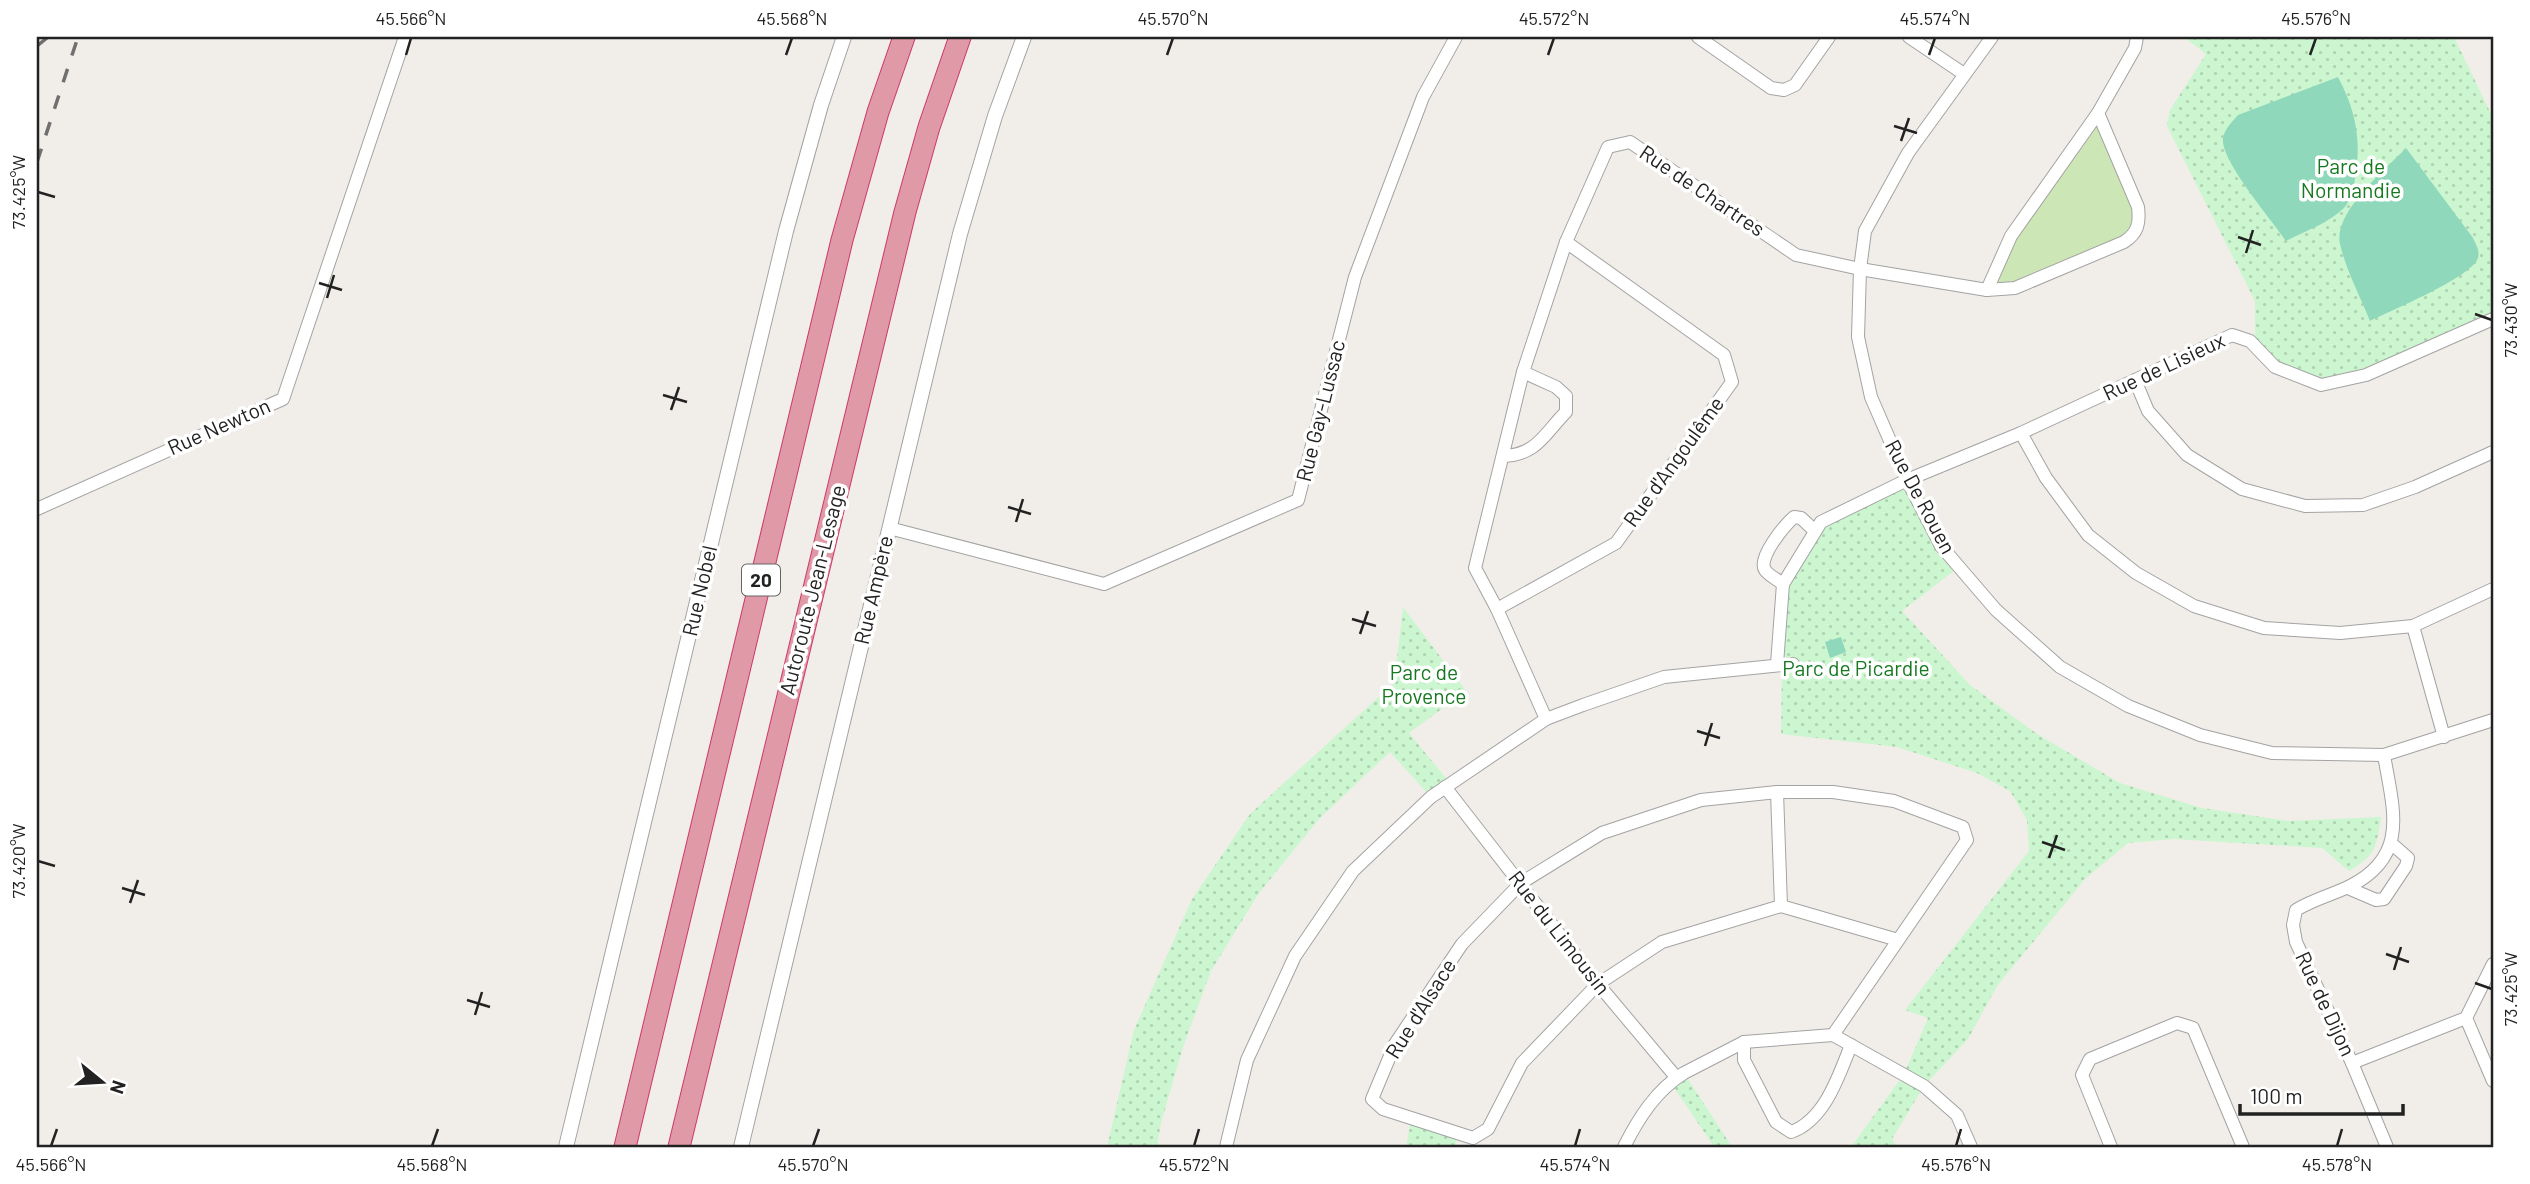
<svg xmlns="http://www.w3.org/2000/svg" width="2530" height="1184" viewBox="0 0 2530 1184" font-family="Barlow,sans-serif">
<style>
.grass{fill:#cde6b5}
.park{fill:url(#park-dots)}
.pitch{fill:#8fd8bc}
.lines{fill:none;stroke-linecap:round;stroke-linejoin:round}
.minor-casing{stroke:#a3a3a3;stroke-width:14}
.tertiary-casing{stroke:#a3a3a3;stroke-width:16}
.motorway-casing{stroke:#cc396b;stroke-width:23}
.minor{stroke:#fff;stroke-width:12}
.tertiary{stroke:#fff;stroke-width:14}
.motorway{stroke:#e099a6;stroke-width:21}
.rail{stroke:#707070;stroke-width:3.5;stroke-dasharray:14 14;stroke-linecap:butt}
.ticks{fill:none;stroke:#222;stroke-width:2.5}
.labels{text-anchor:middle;stroke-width:7;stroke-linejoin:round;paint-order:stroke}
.shield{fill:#fff;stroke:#646464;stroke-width:2}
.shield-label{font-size:19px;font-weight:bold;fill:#222}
.park-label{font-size:21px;fill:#16791f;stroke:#fff}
.street-label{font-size:21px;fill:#222;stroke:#fff}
.neatline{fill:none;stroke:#222;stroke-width:2.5}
.ticks-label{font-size:18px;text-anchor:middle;fill:#222}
</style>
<defs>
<pattern id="park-dots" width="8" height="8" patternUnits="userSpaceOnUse" patternTransform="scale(1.75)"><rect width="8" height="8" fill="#ccf6cf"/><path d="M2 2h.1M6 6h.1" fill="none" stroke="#afd3b1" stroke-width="1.8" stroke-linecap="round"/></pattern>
</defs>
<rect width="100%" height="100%" fill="#f1eee9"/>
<polygon class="grass" points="2098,113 2138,207 2132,237 2015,288 1987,290 2011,236"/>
<g class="park">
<polygon points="2184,37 2454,37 2493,118 2493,319 2366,375 2321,385 2275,367 2250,341 2255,334 2255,301 2167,126 2170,110 2206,54"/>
<path d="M1907,480L1959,567L1902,611L1970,685L2037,734L2120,783L2202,808L2288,821L2381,817C2377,847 2375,856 2349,871L2322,848L2174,839L2128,843L2085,879L1997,986L1968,1039L1924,1086L1892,1139L1897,1147H1851L1904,1074L1928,1018L1905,1010L2029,851L2027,820L2010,791L1977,773L1897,747L1781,734L1783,584L1821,522Z"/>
<polygon points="1403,607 1466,691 1409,733 1450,783 1431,797 1390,752 1319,819 1259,893 1211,971 1183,1047 1161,1123 1157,1147 1107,1147 1134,1030 1192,899 1250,814 1394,683"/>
<polygon points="1684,1073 1732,1147 1714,1147 1671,1083"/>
<polygon points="1411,1119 1458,1134 1455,1147 1406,1147"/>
</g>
<g class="pitch">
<path d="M2338,77C2355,109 2361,137 2356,172C2354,185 2353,198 2344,208C2329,223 2305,231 2286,241C2272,220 2220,160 2223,138C2225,128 2232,122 2238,115Z"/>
<path d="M2406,148L2473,238C2476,245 2480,250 2478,258C2472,277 2390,311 2370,321C2360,296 2346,270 2340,244C2333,212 2386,169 2406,148Z"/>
<polygon points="1841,637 1846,652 1830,658 1825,642"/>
</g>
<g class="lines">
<defs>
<g id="minor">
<polyline points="1698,37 1771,88 1784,90 1795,85 1829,37"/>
<polyline points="1909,37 1964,74"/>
<polyline points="1992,37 1908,153 1865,231 1860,269 1858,337 1871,397 1907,480 1941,546 1996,610 2060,667 2128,706 2200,735 2272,753 2384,755 2493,720"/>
<polyline points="1987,290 2011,236 2098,113 2135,48 2137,37"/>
<polyline points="2135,380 2148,411 2187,455 2242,489 2305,506 2363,505 2415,487 2493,452"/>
<polyline points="2021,433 2046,478 2088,535 2136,573 2194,606 2264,628 2340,633 2413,626 2493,589"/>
<path d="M1503,456C1537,455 1544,434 1566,412V396L1556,387L1523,372"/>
<polyline points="37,509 283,399 405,37"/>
<polyline points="889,528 1104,584 1298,500 1355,277 1423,97 1456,37"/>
<path d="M1783,584C1778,580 1768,575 1765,570C1757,558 1785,525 1794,517L1801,518L1815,531"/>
<polyline points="1497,609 1616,543 1732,382 1724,355 1566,242"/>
<polyline points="2413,626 2444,737"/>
<polyline points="1777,664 1783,584 1821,522 1907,480 2021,433 2232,335 2250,341 2275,367 2321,385 2366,375 2493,319"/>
<path d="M1546,719L1497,609L1475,568L1523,372L1566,242L1608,147L1630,142L1796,255L1860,269L1987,290L2015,288L2124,242C2138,233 2140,223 2138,207L2098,113"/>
<path d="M2384,755C2393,809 2410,856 2350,886C2332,895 2314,899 2296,910L2293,925L2296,942L2352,1063L2387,1147"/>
<polyline points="1445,787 1598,984 1676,1077"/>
<polyline points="1777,792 1781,906"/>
<polyline points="2348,888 2376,900 2384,899 2406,866 2408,858 2392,844"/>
<polyline points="2466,1018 2493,1081"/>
<polyline points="1833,1035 1967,840 1963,827 1894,801 1833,792 1777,792 1701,800 1602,833 1521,883 1462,944 1395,1044 1372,1099 1383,1109 1473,1138 1488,1129 1522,1063 1598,984 1662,942 1781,906 1898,940"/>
<path d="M1744,1042V1060L1776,1122L1791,1132C1825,1120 1839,1075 1851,1045"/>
<polyline points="2352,1063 2466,1018 2493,964"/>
<polyline points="1226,1147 1247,1060 1295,956 1353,871 1431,797 1546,719 1583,705 1664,677 1793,664"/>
<path d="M1624,1147C1638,1119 1656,1090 1684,1073L1744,1042L1833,1035L1924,1086L1957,1115L1971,1147"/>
<polyline points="2111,1147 2082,1075 2090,1059 2177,1023 2193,1028 2243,1147"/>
</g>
<g id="tertiary">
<polyline points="566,1147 786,231 821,105 844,37"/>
<polyline points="741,1147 960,234 995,116 1024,37"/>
</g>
<g id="motorway">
<polyline points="625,1147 842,240 878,112 904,37"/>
<polyline points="679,1147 905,212 929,127 960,37"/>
</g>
</defs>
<use href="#minor" class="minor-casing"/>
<use href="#tertiary" class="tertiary-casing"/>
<use href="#motorway" class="motorway-casing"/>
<use href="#minor" class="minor"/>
<use href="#tertiary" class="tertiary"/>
<use href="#motorway" class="motorway"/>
<g class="rail">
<polyline points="37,46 48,37"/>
<polyline points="37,162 78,37"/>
</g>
</g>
<path class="ticks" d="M406,55L411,38M786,55L792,38M1167,55L1173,38M1548,55L1554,38M1929,55L1935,38M2310,55L2316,38M1894,126L1917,133M1901,141L1909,118M38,192L55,197M2238,237L2261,245M2246,253L2253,230M319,283L342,290M327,298L334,275M2475,314L2492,320M663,395L687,402M671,410L679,387M1008,507L1031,514M1016,522L1023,499M1352,619L1376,626M1360,634L1368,611M1697,731L1720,738M1705,746L1712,723M2042,842L2065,850M2049,858L2057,835M38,861L55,866M122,888L145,895M130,903L138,880M2386,954L2409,962M2394,970L2401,947M2475,983L2492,989M467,1000L490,1007M475,1015L482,992M51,1146L57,1129M432,1146L438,1129M813,1146L819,1129M1194,1146L1199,1129M1575,1146L1580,1129M1956,1146L1961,1129M2337,1146L2342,1129"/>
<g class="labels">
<rect class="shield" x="742" y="564.5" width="38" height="31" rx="5"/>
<g class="shield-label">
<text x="761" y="587">20</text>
</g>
<g class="park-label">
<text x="2351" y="174">Parc de<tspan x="2351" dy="24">Normandie</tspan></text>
<text x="1856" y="676">Parc de Picardie</text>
<text x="1424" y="680">Parc de<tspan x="1424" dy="24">Provence</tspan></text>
</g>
<g class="street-label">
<text transform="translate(1702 191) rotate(34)" y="7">Rue de Chartres</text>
<text transform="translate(2164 367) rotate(-25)" y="7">Rue de Lisieux</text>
<text transform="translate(1321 411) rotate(-76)" y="7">Rue Gay-Lussac</text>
<text transform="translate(219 427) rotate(-24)" y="7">Rue Newton</text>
<text transform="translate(1674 462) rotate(-54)" y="7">Rue d'Angoulême</text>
<text transform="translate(1920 497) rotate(62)" y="7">Rue De Rouen</text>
<text transform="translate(813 590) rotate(-76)" y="7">Autoroute Jean-Lesage</text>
<text transform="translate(874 590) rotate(-77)" y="7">Rue Ampère</text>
<text transform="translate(700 591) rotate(-77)" y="7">Rue Nobel</text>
<text transform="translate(1559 933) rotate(52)" y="7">Rue du Limousin</text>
<text transform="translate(2325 1004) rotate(65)" y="7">Rue de Dijon</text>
<text transform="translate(1421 1009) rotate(-58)" y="7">Rue d'Alsace</text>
</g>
</g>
<rect width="2530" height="1184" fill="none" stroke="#ffffff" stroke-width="77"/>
<g transform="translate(102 1082) rotate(108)" stroke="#ffffff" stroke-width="5" paint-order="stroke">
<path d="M0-5L12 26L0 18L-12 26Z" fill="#222222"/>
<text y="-10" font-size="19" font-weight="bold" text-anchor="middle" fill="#222222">N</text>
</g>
<path d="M2240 1104v10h163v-10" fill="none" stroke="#222222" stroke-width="3.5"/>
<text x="2250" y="1104" font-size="21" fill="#222222" stroke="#ffffff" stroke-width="5" paint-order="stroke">100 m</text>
<rect x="38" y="38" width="2454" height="1108" class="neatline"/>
<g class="ticks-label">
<text x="411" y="25">45.566°N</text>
<text x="792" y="25">45.568°N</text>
<text x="1173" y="25">45.570°N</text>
<text x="1554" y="25">45.572°N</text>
<text x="1935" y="25">45.574°N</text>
<text x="2316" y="25">45.576°N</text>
<text transform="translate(19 192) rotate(-90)" y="6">73.425°W</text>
<text transform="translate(2511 320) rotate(-90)" y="6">73.430°W</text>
<text transform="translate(19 861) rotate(-90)" y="6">73.420°W</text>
<text transform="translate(2511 989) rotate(-90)" y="6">73.425°W</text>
<text x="51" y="1171">45.566°N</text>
<text x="432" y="1171">45.568°N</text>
<text x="813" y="1171">45.570°N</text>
<text x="1194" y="1171">45.572°N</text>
<text x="1575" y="1171">45.574°N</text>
<text x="1956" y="1171">45.576°N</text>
<text x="2337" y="1171">45.578°N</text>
</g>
</svg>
